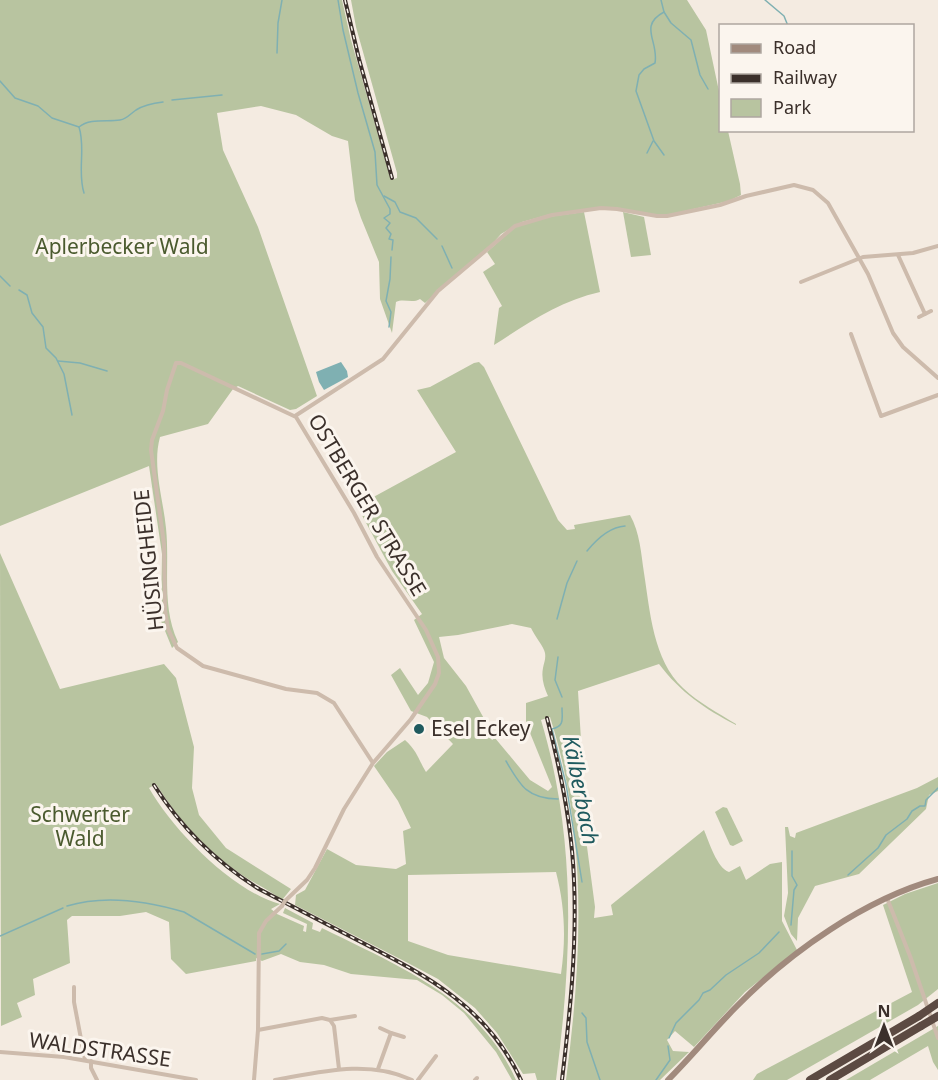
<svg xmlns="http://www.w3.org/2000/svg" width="938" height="1080" viewBox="0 0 938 1080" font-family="'Noto Sans',sans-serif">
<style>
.green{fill:#b8c4a0;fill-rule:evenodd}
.water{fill:#7fb0b2}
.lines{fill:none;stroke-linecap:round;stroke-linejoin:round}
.stream{stroke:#7fb0b2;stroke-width:1.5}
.street{stroke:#cdbbac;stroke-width:4}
.secondary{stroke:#a18a7d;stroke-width:6}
.highway{stroke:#5c4a42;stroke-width:8}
.rail-casing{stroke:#3b302b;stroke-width:4}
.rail{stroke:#fbf5ee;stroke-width:1.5;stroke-dasharray:4.5;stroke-linecap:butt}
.street-bridge{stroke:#cdbbac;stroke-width:4}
.highway-bridge{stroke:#5c4a42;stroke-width:8}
.poi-dot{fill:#1f5a5e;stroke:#fbf5ee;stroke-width:2}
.labels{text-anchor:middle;stroke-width:6;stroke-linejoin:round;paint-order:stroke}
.park-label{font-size:21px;fill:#4a5a2e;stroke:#fbf5ee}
.street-label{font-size:21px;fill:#3b302b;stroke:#fbf5ee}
.poi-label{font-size:21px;fill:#3b302b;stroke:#fbf5ee;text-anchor:start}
.water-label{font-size:22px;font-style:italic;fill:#1f5a5e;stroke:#fbf5ee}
</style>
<rect width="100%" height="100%" fill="#f4ebe1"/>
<g class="green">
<path d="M0,0H342L351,40L391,180L397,178V173L356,27L351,0H687L706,30L720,96V130L728,131L740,184L741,195L729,201L667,215H657L617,208L551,214L522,222L501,234L486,251L425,303L420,299C412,304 404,298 396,302L392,333L380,299L379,262L361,218L355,200L348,141L332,136L296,115L261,106L217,113L223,150L258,227L317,396L296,409L290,410L238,386L233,389L208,424L160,437C152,466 163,498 166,528C170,566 161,606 178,642L172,648L161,621L162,554L149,466L0,526Z"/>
<path d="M584,212L600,292C560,301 528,323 494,345L499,308L502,306L483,272L495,264L487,252L515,227L540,218Z"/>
<polygon points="623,212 644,217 651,255 631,257"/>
<path d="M479,362L484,367L558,520L567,530L575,529L574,525L630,515C640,533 641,553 644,573C650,611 653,660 683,688C699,703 718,713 736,724V725C705,709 680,692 659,664L578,691L581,740L571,746L582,809L595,907L594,918L613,915L611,905L704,830C709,842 717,868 729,872L740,866L746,880L770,864L782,862V921L797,950L745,992L694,1047L675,1031L667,1040L673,1051L689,1052L660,1080H566C582,959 588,835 550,717L541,720C577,840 572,958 556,1080H537L535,1073L523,1074L497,1033L475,1008L457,994L438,979L406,962L295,905L296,895L305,890L327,849L356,865L396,869L406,864L403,831L411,828L398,801L374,766L387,752L405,740C418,752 418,759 426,772L453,744L427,717L411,711L391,675L400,668L418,695L428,683L434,662L414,620L422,614L392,571L357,506L456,452L417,390L430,387L474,363ZM512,624L531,628C534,635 544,647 545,653C546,659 544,662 543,668C541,678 544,687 548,696L526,703V723L552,787L548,791L530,780L495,738L492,740L488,734L492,733L466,686L444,658L439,637L458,635ZM556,872C565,907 566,939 561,974L448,955L408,941V875Z"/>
<path d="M0,553L60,689L164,664L176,678L194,747L192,788L199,815L226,848L291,889L282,900C270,890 255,884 242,875C207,851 179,821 156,784L149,788C173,830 232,891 280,904L271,909L277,914L304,926L303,931L306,932L307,924L283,913L285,908L313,923L312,929L320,932L322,928C398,966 479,997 516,1080H512L496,1052L464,1013L442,995L417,980L351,974L324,965L300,962L281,954L262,961L256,958V961L186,974L171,959L169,922L146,912L120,916H72L67,920L70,963L33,979L35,995L17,1003L22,1017L1,1026Z"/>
<polygon points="938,777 938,791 929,795 926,809 859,874 815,886 798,918 797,941 791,934 784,916 788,893 785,827 788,827 790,836 795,838 796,833 917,788"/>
<polygon points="723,807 727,808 743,841 733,846 730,845 715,812"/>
<polygon points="938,883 938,989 918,1005 787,1080 753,1080 757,1074 912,992 883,905 905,894"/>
<polygon points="938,1026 938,1070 933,1062 928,1046 870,1080 846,1080"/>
</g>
<polygon class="water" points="341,362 347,371 348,377 324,390 319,382 316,372"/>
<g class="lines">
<g class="stream">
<polyline points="338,0 343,30 358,93 375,152 377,185 390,209 390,214 384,218 390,223 386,228 391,234 389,239 393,240 392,250"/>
<path d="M661,0L664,12C638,26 659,41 655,63L644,69L639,75L636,91L654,141L664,155"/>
<polyline points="765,0 784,16 788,26"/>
<polyline points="664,12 671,23 691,40 700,75 708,89"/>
<polyline points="277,53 278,23 282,0"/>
<path d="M0,81L15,98L38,106L52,118L79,127C86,149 77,171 84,193"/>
<polyline points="172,100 222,95"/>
<path d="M79,127C90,118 107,122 120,120C127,119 130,114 136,110C144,105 154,103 163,102"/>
<polyline points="647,153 653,141"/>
<polyline points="384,196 395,202 400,212 416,218 437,239"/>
<polyline points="442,246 452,268"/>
<polyline points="0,276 10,286"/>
<polyline points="19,290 27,295 32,313 43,327 46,348 56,358 64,374 72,415"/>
<polyline points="389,327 391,312 386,301 390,279 391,257"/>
<polyline points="58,361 80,363 107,371"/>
<path d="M587,551C596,540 610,527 625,526"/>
<polyline points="557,619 567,583 577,561"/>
<polyline points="558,657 555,680 562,697"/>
<path d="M562,708C562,719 565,726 552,729L566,784L582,882"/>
<path d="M506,761C520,785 527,799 558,799"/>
<polyline points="848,875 878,848 886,835 907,819 912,811 920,806 925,806 926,800 938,788"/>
<path d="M67,906C106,894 147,901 184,912L255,954"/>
<polyline points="791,925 794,890 797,885 792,876 792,851"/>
<polyline points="0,936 63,908"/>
<polyline points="262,954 279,951 286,944"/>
<polyline points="582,1013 586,1018 587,1042 600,1080"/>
<polyline points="669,1038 676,1023 699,1000 703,993 710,990 726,975 759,953 779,932"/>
<polyline points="656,1080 670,1060 668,1046"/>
</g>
<g class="street">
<polyline points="898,255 925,314 931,311"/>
<polyline points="801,282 863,257 913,253 938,246"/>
<polyline points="919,317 925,314"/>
<polyline points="851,334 881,416 938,395"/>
<polyline points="295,416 383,359 438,291 515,226 552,215 601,208 617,209 657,216 667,216 720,205 746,196 794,185 813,190 828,203 868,274 893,333 903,347 938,378"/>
<polyline points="887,898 910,956 938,1038"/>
<polyline points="285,901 307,880 315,868 344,809 373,763 411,719 435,684 439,673 438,657 426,630 377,557 354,513 296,417 181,363 176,363 167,390 163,411 152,440 151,450 164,544 165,610 168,629 177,648 203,666 286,689 317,693 334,703 373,763"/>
<polyline points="74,987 74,1002 85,1060"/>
<polyline points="330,1020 355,1016"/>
<polyline points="258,1030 322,1018 330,1020 334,1026 339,1069"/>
<polyline points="391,1033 404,1037"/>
<polyline points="0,1052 64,1057 196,1080"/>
<polyline points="91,1061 91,1068 97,1080"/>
<polyline points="378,1069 391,1033 380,1028"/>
<polyline points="254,1080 258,1030 259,933 266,921 282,906"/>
<path d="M275,1080C320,1072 368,1059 412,1080"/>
<polyline points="418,1080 436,1056"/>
<polyline points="475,1080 477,1078"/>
</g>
<path class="secondary" d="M668,1080C692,1056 713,1030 737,1006C790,952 865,899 938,879"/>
<g class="highway">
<polyline points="810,1080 919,1016"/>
<polyline points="830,1080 921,1026"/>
</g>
<defs>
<g id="rail">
<polyline points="345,0 359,59 392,178"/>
<path d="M547,718C561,772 572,825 574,880C577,947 570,1013 562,1080"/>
<path d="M154,785C182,829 216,862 259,889C293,907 327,924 361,942C429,977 487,1007 521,1080"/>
</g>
</defs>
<use href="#rail" class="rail-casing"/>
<use href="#rail" class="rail"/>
<polyline class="street-bridge" points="282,906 285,901"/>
<g class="highway-bridge">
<polyline points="919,1016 938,1003"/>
<polyline points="921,1026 938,1016"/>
</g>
</g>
<circle class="poi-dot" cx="419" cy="729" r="6"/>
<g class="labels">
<g class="park-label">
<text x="122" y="254">Aplerbecker Wald</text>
<text x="80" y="822">Schwerter<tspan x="80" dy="24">Wald</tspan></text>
</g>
<g class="street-label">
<text transform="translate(367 505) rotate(59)" y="7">OSTBERGER STRASSE</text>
<text transform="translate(149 560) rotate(-96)" y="7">HÜSINGHEIDE</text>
<text transform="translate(100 1050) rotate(8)" y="7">WALDSTRASSE</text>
</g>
<g class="poi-label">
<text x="431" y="736">Esel Eckey</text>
</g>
<g class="water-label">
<text transform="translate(581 790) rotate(79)" y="8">Kälberbach</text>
</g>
</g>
<rect x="719" y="24" width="195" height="108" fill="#fbf5ee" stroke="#aea6a0" stroke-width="1.5"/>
<rect x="731" y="44" width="30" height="9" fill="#a18a7d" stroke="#aea6a0" stroke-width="1.5"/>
<text x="773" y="54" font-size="18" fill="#3b302b">Road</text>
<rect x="731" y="74" width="30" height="9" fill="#3b302b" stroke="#aea6a0" stroke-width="1.5"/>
<text x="773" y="84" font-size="18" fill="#3b302b">Railway</text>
<rect x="731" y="99" width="30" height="18" fill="#b8c4a0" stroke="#aea6a0" stroke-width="1.5"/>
<text x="773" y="114" font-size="18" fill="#3b302b">Park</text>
<g transform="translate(884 1026)" stroke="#fbf5ee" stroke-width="4.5" paint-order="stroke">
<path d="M0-4.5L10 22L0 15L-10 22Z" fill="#3b302b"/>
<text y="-9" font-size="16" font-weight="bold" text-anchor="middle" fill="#3b302b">N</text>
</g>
</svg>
